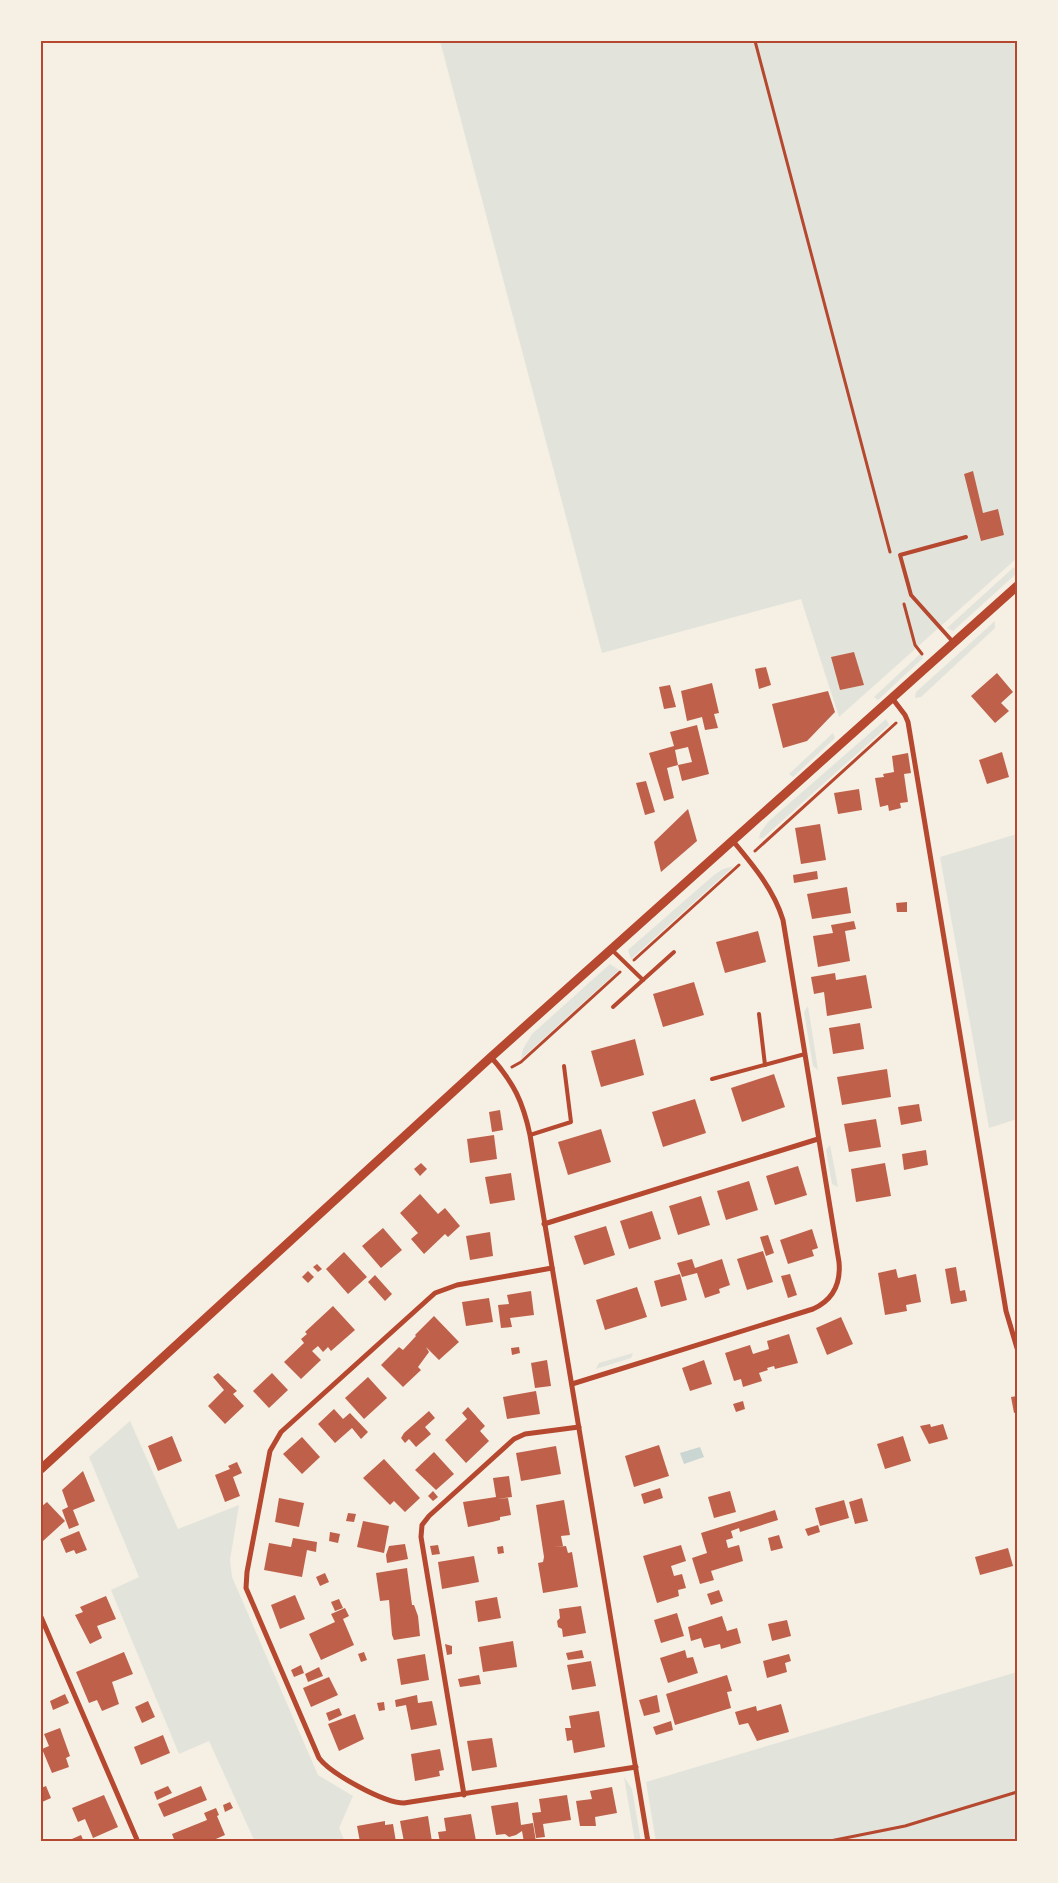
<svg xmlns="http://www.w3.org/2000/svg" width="1058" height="1883" viewBox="0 0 1058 1883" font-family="'DejaVu Sans',sans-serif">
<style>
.green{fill:#e2e4dc}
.water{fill:#c9d6d2}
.building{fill:#bf614a;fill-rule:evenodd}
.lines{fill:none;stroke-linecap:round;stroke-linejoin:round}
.path{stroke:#b5482f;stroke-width:3}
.service{stroke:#b5482f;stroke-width:4}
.minor{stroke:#b5482f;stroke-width:5}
.tertiary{stroke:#b5482f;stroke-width:9}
.neatline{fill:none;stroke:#b5482f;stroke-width:2}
</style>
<rect width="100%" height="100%" fill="#f6efe4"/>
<g class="green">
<polygon points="440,41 1017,41 1017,558 839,717 801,599 602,653"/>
<polygon points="1014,567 1017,573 953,631 947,628"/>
<polygon points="995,621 995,628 921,697 915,698 916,692"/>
<polygon points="920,654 923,658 878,700 874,697"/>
<polygon points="886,719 889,725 763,838 759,839 760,833 769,821"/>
<polygon points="833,733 835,738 793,777 789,774"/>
<polygon points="1017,834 1017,1119 989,1128 940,857"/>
<polygon points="734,866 631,959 628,950 714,875 723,869"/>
<polygon points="610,964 619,970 521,1059 523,1049 532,1034"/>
<polygon points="808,1006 818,1070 813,1066 804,1012"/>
<polygon points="830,1145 838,1187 832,1184 826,1150"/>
<polygon points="633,1353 631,1358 596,1369 599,1363"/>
<polygon points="130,1421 178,1529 239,1505 230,1560 232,1577 318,1775 353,1796 339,1828 345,1842 255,1842 209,1741 179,1754 111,1590 139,1577 89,1457"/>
<polygon points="1017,1672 1017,1842 656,1842 646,1782"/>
<polygon points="624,1777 632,1789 641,1842 635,1842"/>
</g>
<polygon class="water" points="700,1447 704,1457 684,1464 680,1453"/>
<g class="building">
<polygon points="973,471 983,513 998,509 1004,535 981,541 964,474"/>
<polygon points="854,652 864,685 840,690 831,657"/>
<polygon points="766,667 771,685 759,689 755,669"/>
<polygon points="997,673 1013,692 1001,703 1009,711 995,723 971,696"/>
<polygon points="712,683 719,713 714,714 718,728 705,730 702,717 687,721 681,691"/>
<polygon points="670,685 676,707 664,709 659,687"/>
<polygon points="828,691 835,712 807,741 783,748 772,704"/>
<path d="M697,725L709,774L682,781L678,765L667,768L674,798L664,801L649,753L674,746L670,732ZM688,747L692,762L678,765L675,750Z"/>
<polygon points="1002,752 1009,777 987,784 979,760"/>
<polygon points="908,753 911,773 904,774 908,802 900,803 901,808 889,811 888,805 880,807 875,778 884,777 883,774 894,772 892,756"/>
<polygon points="646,781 655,812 645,815 636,783"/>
<polygon points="859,789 862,810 838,814 834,793"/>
<polygon points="688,809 697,841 661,872 654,842"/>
<polygon points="820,824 826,860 801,864 795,828"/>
<polygon points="817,871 818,879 794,883 793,875"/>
<polygon points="847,887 851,913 812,919 807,894"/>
<polygon points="907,902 907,912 897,912 896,903"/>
<polygon points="854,921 856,929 845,931 850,961 818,967 813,936 833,933 831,925"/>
<polygon points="758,931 766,962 725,973 716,942"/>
<polygon points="835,973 836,980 866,975 872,1008 827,1016 824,992 814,994 811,977"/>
<polygon points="694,982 704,1015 663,1027 653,994"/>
<polygon points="860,1023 864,1049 833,1054 829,1028"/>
<polygon points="635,1039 644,1075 601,1087 591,1051"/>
<polygon points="887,1069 891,1097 842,1105 837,1077"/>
<polygon points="774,1074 785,1107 742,1122 731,1088"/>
<polygon points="695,1099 706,1133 663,1147 652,1112"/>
<polygon points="919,1104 922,1121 901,1125 898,1107"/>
<polygon points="500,1110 503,1130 492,1132 489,1112"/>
<polygon points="876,1119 881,1147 849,1152 844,1124"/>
<polygon points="601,1129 611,1162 568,1175 558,1142"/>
<polygon points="494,1135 497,1159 470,1163 467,1139"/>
<polygon points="926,1150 928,1165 904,1170 902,1154"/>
<polygon points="421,1163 427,1169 420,1176 414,1169"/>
<polygon points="885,1163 891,1196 856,1202 851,1169"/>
<polygon points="798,1166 807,1195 775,1205 766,1176"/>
<polygon points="511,1173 515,1200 490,1204 485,1177"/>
<polygon points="749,1181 758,1210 726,1220 717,1191"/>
<polygon points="420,1194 438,1214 445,1208 460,1226 448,1237 445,1234 424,1254 411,1239 418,1233 400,1213"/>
<polygon points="701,1196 710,1225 678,1235 669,1206"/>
<polygon points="652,1211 661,1239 629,1249 620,1221"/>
<polygon points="606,1226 615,1255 584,1265 574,1236"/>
<polygon points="383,1228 402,1250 381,1268 362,1246"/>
<polygon points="812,1229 818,1248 812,1250 814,1256 788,1264 780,1240"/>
<polygon points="490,1232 493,1256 470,1260 466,1236"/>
<polygon points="768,1235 774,1253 766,1256 760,1237"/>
<polygon points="763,1251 773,1282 747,1290 737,1259"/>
<polygon points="344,1252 367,1277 348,1294 326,1269"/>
<polygon points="692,1259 695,1268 722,1259 730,1285 719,1289 720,1293 705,1298 697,1273 682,1277 677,1263"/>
<polygon points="317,1264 322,1269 318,1272 313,1267"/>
<polygon points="956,1267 960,1291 965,1290 967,1301 951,1304 945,1269"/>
<polygon points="896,1269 898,1278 916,1274 921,1302 906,1305 907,1311 885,1315 878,1273"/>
<polygon points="308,1271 314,1277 308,1283 302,1277"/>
<polygon points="680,1274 687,1300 661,1307 654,1281"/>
<polygon points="790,1274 797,1295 788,1298 781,1276"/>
<polygon points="375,1275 392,1294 385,1301 368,1282"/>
<polygon points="637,1287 647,1317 605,1330 596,1300"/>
<polygon points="531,1291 534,1315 510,1318 512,1327 501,1328 498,1305 509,1304 507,1295"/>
<polygon points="489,1298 493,1322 466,1326 462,1302"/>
<polygon points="333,1306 355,1330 331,1351 328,1347 323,1352 318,1346 312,1351 321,1360 301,1379 284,1362 304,1343 301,1339 307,1334 305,1332"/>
<polygon points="434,1316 459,1342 439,1360 426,1347 429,1352 418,1367 421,1370 403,1387 381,1365 399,1347 403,1350 416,1336 415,1335"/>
<polygon points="841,1317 853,1344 827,1355 816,1328"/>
<polygon points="789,1334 798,1363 775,1369 774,1366 767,1368 768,1370 759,1373 762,1381 743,1387 741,1379 734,1381 725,1353 750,1345 753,1354 769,1349 767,1341"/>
<polygon points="519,1347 520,1353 512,1355 511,1348"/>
<polygon points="547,1360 551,1386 535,1388 531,1363"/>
<polygon points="704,1360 712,1384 690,1391 682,1368"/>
<polygon points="218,1373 237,1391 233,1394 244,1406 225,1424 208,1406 224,1390 213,1377"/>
<polygon points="272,1373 288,1390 269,1408 253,1391"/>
<polygon points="368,1377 387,1398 364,1419 345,1398"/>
<polygon points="536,1391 540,1414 507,1419 503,1397"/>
<polygon points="1017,1396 1017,1412 1014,1413 1011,1397"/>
<polygon points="743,1401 745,1409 736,1412 733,1404"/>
<polygon points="468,1407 485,1426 480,1431 489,1441 466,1463 445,1440 467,1419 462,1413"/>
<polygon points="334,1409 343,1419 350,1413 368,1432 361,1439 352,1428 335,1443 318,1424"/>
<polygon points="429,1411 435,1418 425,1427 431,1434 416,1447 409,1439 405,1443 401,1438 404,1433"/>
<polygon points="930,1424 931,1427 943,1424 948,1439 929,1444 920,1426"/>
<polygon points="172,1436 182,1461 158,1471 148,1446"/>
<polygon points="903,1436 911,1461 885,1469 877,1444"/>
<polygon points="302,1437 320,1457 302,1474 283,1454"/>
<polygon points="659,1445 669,1476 634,1487 625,1456"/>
<polygon points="556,1446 561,1474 521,1481 516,1453"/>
<polygon points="434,1452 454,1474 436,1490 415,1470"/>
<polygon points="384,1459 420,1498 405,1512 394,1501 390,1505 363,1478"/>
<polygon points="237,1462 242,1473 233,1477 240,1496 225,1502 215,1475 230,1469 228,1466"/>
<polygon points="83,1471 95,1501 73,1510 79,1525 69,1529 62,1510 68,1507 62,1490"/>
<polygon points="509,1476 512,1497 497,1499 508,1498 511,1515 500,1517 500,1520 492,1522 468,1527 463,1502 496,1497 493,1478"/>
<polygon points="660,1488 663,1498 644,1504 641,1494"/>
<polygon points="433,1491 438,1497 433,1501 428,1496"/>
<polygon points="730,1491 736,1512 714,1518 708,1497"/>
<polygon points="279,1498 304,1503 299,1527 275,1522"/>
<polygon points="862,1498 868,1521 855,1524 849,1502"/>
<polygon points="564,1500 570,1535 561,1536 563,1546 554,1547 566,1546 568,1553 572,1552 578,1587 543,1593 538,1563 543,1562 544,1557 536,1505"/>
<polygon points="844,1500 849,1518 820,1526 815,1508"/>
<polygon points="47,1502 65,1521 43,1541 41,1507"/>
<polygon points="775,1510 778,1520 740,1532 739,1528 731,1531 733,1538 726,1540 728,1548 739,1545 743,1561 711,1571 714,1580 700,1584 692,1558 707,1553 701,1533"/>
<polygon points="348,1513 356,1514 354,1522 346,1521"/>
<polygon points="363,1521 389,1526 384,1553 357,1547"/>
<polygon points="818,1525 820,1532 808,1536 805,1529"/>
<polygon points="79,1531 87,1550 76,1554 74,1550 66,1553 60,1539"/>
<polygon points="330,1532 340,1534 338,1543 329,1541"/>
<polygon points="779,1535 783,1548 771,1551 768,1538"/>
<polygon points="293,1538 317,1542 316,1552 307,1550 302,1577 264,1570 269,1543 291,1547"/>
<polygon points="405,1544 408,1559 387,1563 386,1555 389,1546"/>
<polygon points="438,1545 440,1554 432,1555 430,1546"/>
<polygon points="681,1545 686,1561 671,1566 674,1576 682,1574 686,1588 678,1590 679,1596 657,1603 643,1556"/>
<polygon points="503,1546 504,1553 498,1554 497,1547"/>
<polygon points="1008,1548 1013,1566 980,1575 975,1557"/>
<polygon points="474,1556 479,1582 442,1589 438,1562"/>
<polygon points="407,1568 412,1605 414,1605 418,1616 420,1636 394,1640 392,1635 389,1600 380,1601 376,1573"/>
<polygon points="325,1573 329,1582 320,1586 316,1577"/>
<polygon points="719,1590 723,1601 711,1605 707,1594"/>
<polygon points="295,1595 305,1619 280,1629 271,1605"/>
<polygon points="106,1596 116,1619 97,1626 102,1638 90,1644 75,1615 83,1612 80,1607"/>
<polygon points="497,1597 501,1618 478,1622 475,1601"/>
<polygon points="339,1599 343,1608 335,1611 331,1602"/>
<polygon points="581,1606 586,1633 563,1637 562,1629 558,1627 557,1621 560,1618 559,1609"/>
<polygon points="345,1608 349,1616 343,1619 354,1645 321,1660 309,1634 335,1622 331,1614"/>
<polygon points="677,1613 684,1636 661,1643 654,1620"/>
<polygon points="722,1616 727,1631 737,1628 741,1643 721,1649 720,1644 704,1648 701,1638 691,1641 688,1627"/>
<polygon points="787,1620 791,1636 772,1641 768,1624"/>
<polygon points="513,1641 517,1667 483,1672 479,1647"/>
<polygon points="445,1644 452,1646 452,1654 447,1655"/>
<polygon points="582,1650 584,1658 568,1660 566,1653"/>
<polygon points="685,1650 687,1658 693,1657 698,1673 668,1683 660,1658"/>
<polygon points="124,1652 133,1674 112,1682 119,1704 102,1711 97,1700 89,1703 76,1672"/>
<polygon points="364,1652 367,1660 361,1662 358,1654"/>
<polygon points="425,1654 429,1680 401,1685 397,1659"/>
<polygon points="789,1654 791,1661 785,1663 787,1672 767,1678 763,1661"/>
<polygon points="591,1661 596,1686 572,1690 567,1665"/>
<polygon points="301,1665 304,1673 294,1677 291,1670"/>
<polygon points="319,1667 323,1676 308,1682 305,1674"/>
<polygon points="479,1675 481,1684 460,1687 458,1679"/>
<polygon points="727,1675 732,1691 727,1692 731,1708 675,1725 666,1694"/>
<polygon points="329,1677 338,1695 311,1707 303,1688"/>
<polygon points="65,1694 69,1703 53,1710 50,1701"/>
<polygon points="417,1695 418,1703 432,1701 437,1725 411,1730 406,1705 396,1707 395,1700"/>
<polygon points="657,1695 660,1712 644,1716 639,1700"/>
<polygon points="148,1701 155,1717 142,1723 135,1707"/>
<polygon points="384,1702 385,1710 379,1711 377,1703"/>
<polygon points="781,1704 789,1732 757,1741 748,1723 739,1725 735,1712 756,1706 757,1711"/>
<polygon points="339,1708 342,1715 329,1721 326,1713"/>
<polygon points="599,1711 605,1747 574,1753 572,1740 567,1741 565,1728 571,1728 569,1716"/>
<polygon points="355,1714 364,1739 339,1751 328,1724"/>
<polygon points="671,1721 673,1730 656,1735 653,1727"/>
<polygon points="60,1728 70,1756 66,1758 69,1767 52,1773 42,1749 49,1746 44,1734"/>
<polygon points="163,1735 170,1753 141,1765 134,1747"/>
<polygon points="492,1738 497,1767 472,1771 467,1741"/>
<polygon points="440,1749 444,1770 439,1771 440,1776 415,1781 411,1754"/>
<polygon points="46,1786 51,1798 42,1802 41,1788"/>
<polygon points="168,1786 172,1793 157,1800 154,1792"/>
<polygon points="201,1786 207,1800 164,1817 158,1804"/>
<polygon points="612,1787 617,1813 595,1817 596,1826 580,1826 576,1801 592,1799 590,1791"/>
<polygon points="104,1795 118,1827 93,1838 85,1819 78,1822 72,1808"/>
<polygon points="567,1795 571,1820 543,1824 545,1837 536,1838 532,1813 541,1812 539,1799"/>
<polygon points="230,1802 233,1808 225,1812 223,1805"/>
<polygon points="518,1802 521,1825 533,1823 536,1842 524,1842 522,1831 516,1835 509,1837 505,1834 496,1835 491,1806"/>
<polygon points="216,1808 219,1815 217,1816 225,1835 209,1842 175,1842 172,1834 207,1820 204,1813"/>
<polygon points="471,1814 476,1841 440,1842 438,1832 446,1831 444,1818"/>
<polygon points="428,1816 432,1842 404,1842 400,1821"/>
<polygon points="385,1821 385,1825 393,1824 396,1842 360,1842 357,1826"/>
<polygon points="81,1835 84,1842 65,1842"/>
</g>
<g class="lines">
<g class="path">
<polyline points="755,41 890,552"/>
<polyline points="904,604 915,645 922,654"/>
<polyline points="755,851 896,723"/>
<polyline points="634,960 739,865"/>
<polyline points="512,1067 521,1062 620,972"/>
<polyline points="825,1842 905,1826 1017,1792"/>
</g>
<g class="service">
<polyline points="954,643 911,595 900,555 966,537"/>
<polyline points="612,950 643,980"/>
<polyline points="613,1007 674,952"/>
<polyline points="759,1014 765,1065"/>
<polyline points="712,1079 805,1054"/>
<polyline points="530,1135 571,1122 564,1066"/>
</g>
<g class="minor">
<polyline points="892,698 905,715 908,722 1006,1311 1017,1348"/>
<path d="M491,1057C514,1083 523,1102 530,1135L648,1842"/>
<polyline points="544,1224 818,1139"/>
<path d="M552,1268L457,1285L435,1293L281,1432L270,1451L247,1572L246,1588L319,1758C331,1774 384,1803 404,1803L636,1767"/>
<path d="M572,1384L813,1309C833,1300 841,1284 839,1262L783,920C774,890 753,865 733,841"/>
<polyline points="41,1617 138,1842"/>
<polyline points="464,1795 421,1537 422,1525 429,1516 514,1439 525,1434 579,1427"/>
</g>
<polyline class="tertiary" points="41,1469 491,1057 1017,586"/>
</g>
<rect width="1058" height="1883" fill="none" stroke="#f6efe4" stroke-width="85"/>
<rect x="42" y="42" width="974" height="1798" class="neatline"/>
</svg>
